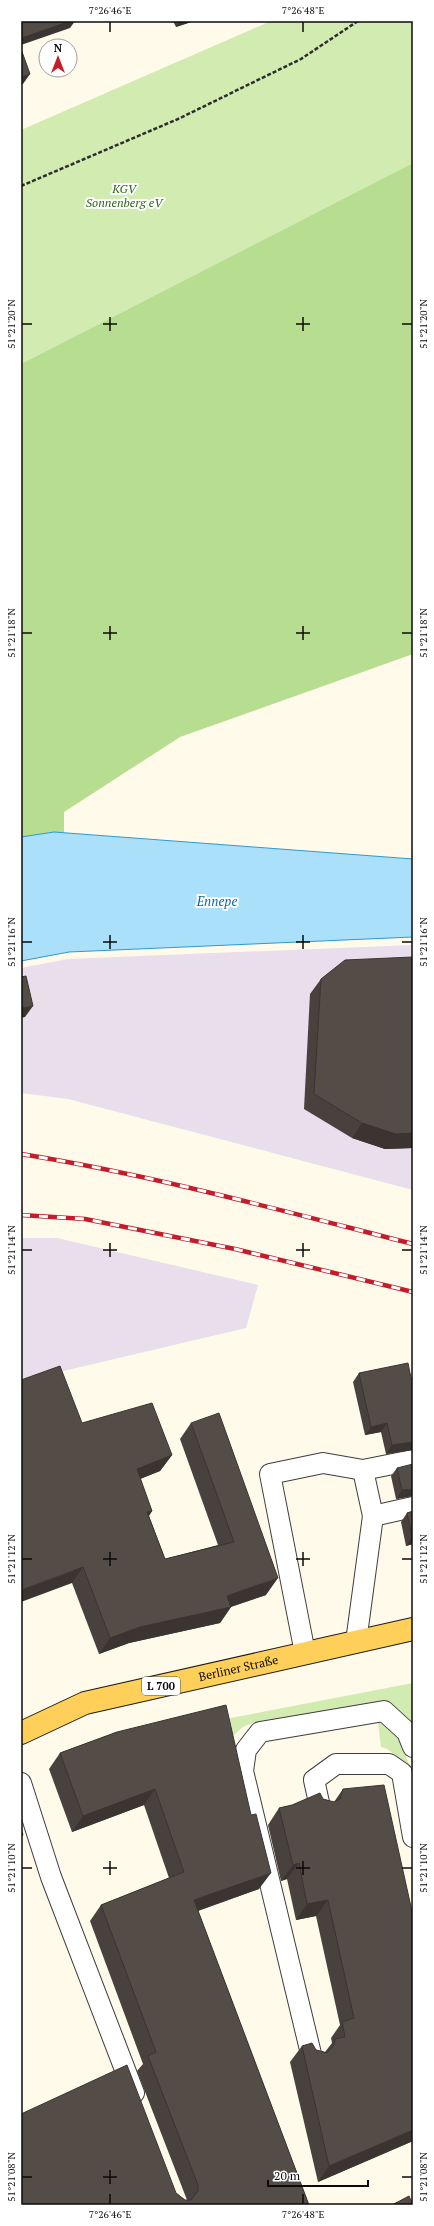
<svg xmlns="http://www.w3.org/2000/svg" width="434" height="2226" viewBox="0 0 434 2226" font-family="'PT Serif',serif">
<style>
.industrial{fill:#e9deeb}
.green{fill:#d2ebb1}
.forest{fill:#b6dd90}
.water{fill:#abe0fa;stroke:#2d99d5}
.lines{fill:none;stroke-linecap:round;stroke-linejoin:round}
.lane-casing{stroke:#3e3e3e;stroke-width:22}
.primary-casing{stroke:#1c1c1c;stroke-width:24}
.path{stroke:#2d2d2d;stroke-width:2.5;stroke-dasharray:4 2;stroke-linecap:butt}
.lane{stroke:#fff;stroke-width:20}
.primary{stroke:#ffd059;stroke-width:22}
.rail-casing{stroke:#c31c2b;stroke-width:4.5}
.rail{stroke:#fff;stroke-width:3;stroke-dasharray:9;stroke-linecap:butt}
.wall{fill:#48413d}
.shaded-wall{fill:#3b3532}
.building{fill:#544c47;stroke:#3b3532}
.ticks{fill:none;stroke:#0b0b0b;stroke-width:1.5}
.labels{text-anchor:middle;stroke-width:4;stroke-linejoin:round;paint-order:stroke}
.shield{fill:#fff;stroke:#545454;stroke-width:1}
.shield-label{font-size:11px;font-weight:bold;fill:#0b0b0b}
.park-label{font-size:12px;font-style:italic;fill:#2c6619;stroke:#fff}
.street-label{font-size:12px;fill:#0b0b0b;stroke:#fff}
.water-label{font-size:13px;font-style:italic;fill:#0e68a3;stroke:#fff}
.neatline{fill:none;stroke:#0b0b0b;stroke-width:1.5}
.ticks-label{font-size:10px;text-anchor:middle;fill:#0b0b0b}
</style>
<rect width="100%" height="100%" fill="#fffae9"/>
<g class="industrial">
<polygon points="413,945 413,1190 68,1099 21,1093 21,968 68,959"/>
<polygon points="21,1238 57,1238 258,1285 246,1328 21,1381"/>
</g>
<g class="green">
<polygon points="271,21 413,21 413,163 21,364 21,130"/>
<path d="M413,1683V1734C406,1716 398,1704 377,1702L255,1722L243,1727L222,1745L215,1721Z"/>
<path d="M378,1722C397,1725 403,1750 410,1766L387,1749L381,1747Z"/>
</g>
<polygon class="forest" points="413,163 413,654 180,737 64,812 64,832 21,837 21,364"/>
<polygon class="water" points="54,832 413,859 413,937 69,952 21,961 21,837"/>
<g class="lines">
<defs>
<g id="lane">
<polyline points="373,1516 413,1507"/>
<polyline points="356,1642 373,1516 363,1470"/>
<polyline points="305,1653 270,1474 323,1463 363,1470 413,1460"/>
<polyline points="21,1783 51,1877 134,2093"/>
<polyline points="320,1807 314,1780 336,1764 389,1764 402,1773 413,1837"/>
<polyline points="312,2058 243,1771 246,1750 260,1732 384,1711 407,1732 413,1747"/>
</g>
<g id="primary">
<path id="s1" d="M21,1733L85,1703L413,1629"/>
</g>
</defs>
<use href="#lane" class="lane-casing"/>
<use href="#primary" class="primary-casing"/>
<polyline class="path" points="21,186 178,119 301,59 358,21"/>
<use href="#lane" class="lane"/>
<use href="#primary" class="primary"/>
<defs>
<g id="rail">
<path d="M21,1154C153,1175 283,1211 413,1244"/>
<polyline points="21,1215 85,1219 235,1249 413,1292"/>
</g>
</defs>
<use href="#rail" class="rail-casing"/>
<use href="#rail" class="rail"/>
</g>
<g class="wall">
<polygon points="173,21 194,21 176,27"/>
<polygon points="413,957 413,1148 385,1149 352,1138 304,1109 310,994 321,979"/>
<polygon points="359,1373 411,1378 413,1378 413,1450 386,1454 381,1432 365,1435 353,1382"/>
<polygon points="82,1423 172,1455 160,1471 140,1479 152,1511 149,1516 165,1559 218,1545 180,1439 191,1423 266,1595 231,1607 220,1623 129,1643 99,1654 72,1583"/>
<polygon points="397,1468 413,1496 396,1499 391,1476"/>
<polygon points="413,1511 413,1544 406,1546 401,1522 407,1513"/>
<polygon points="117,1732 259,1889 198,1911 309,2205 21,2205 176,2193 185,2200 187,2200 137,2071 143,2064 90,1921 101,1905 169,1878 144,1805 72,1832 49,1769 60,1753"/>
<polygon points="343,1789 413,2141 318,2182 290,2062 302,2046 325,2052 332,2043 331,2038 340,2025 316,1916 296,1920 287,1879 281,1881 268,1825 279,1808 323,1799 334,1802"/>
</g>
<g class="shaded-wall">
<polygon points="69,21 75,21 70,28 21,45 21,38"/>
<polygon points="180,21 194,21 176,27"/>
<polygon points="30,74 23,84 21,85 21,77"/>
<polygon points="33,1006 25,1017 21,1018 21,1008"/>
<polygon points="362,1123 413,1133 413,1148 385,1149 352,1138"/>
<polygon points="387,1423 381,1432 365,1435 371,1427"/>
<polygon points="413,1442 413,1450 386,1454 392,1445"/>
<polygon points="172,1455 160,1471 125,1485 137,1469"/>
<polygon points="413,1489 413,1496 396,1499 402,1490"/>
<polygon points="152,1511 141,1527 147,1512"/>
<polygon points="412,1537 413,1537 413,1544 406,1546"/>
<polygon points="83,1567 72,1583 21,1602 21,1590"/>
<polygon points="278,1578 266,1595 227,1608 231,1607 220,1623 129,1643 99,1654 110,1638"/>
<polygon points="155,1789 144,1805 72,1832 83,1816"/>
<polygon points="299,1863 287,1879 281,1881 293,1865"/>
<polygon points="271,1873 259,1889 183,1916 194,1900"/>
<polygon points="328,1900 316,1916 296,1920 307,1904"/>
<polygon points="413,2130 413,2141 318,2182 329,2166"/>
</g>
<g class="building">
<polygon points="21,21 71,21 21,38"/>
<polygon points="21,49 30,74 21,77"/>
<polygon points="413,957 413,1133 396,1134 362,1123 314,1094 321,979 345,960"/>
<polygon points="26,976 33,1006 21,1008 21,977"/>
<polygon points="408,1363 411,1378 413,1378 413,1442 392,1445 387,1423 371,1427 359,1373"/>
<polygon points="60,1366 82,1423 152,1403 172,1455 137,1469 152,1511 147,1512 165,1559 234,1542 191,1423 219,1413 278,1578 227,1596 231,1607 140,1627 110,1638 83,1567 21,1590 21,1380"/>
<polygon points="413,1464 413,1489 402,1490 397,1468"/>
<polygon points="413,1511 413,1537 412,1537 407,1513"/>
<polygon points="226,1705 251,1815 256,1814 271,1873 194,1900 309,2205 21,2205 21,2114 127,2065 176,2193 185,2200 191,2200 198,2191 198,2185 148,2056 156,2052 101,1905 184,1872 155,1789 83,1816 60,1753 117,1732"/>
<polygon points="384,1785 413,1916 413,2130 329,2166 302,2046 312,2043 316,2050 327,2053 334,2045 335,2039 345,2037 342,2022 354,2018 328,1900 307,1904 299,1863 293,1865 279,1808 292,1805 320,1793 323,1799 334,1802 340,1799 343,1789"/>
<polygon points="21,1830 23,1835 21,1836"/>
<polygon points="409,2196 413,2205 392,2205"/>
</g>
<path class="ticks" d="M110,22V32M303,22V32M110,317V331M303,317V331M22,324H32M103,324H117M296,324H310M402,324H412M110,626V640M303,626V640M22,633H32M103,633H117M296,633H310M402,633H412M110,935V949M303,935V949M22,942H32M103,942H117M296,942H310M402,942H412M110,1243V1257M303,1243V1257M22,1250H32M103,1250H117M296,1250H310M402,1250H412M110,1552V1566M303,1552V1566M22,1559H32M103,1559H117M296,1559H310M402,1559H412M110,1861V1875M303,1861V1875M22,1868H32M103,1868H117M296,1868H310M402,1868H412M110,2170V2184M22,2177H32M103,2177H117M402,2177H412M110,2194V2204M303,2194V2204"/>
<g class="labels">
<rect class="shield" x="142" y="1677" width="38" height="18" rx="3"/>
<g class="shield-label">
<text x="161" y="1690">L 700</text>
</g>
<g class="park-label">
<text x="124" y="193">KGV<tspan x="124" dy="14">Sonnenberg eV</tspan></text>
</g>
<g class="street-label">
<text dy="4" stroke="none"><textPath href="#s1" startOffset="228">Berliner Straße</textPath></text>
</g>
<g class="water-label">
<text x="217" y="906">Ennepe</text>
</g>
</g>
<rect width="434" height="2226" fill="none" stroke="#ffffff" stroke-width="44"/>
<g transform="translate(58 58)"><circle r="19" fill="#ffffff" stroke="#9d9d9d"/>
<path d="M0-3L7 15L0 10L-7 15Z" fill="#c31c2b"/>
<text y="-6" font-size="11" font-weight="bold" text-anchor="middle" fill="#0b0b0b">N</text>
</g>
<path d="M268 2180v6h100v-6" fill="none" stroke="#0b0b0b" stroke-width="2"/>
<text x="274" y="2180" font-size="12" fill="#0b0b0b" stroke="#ffffff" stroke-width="3" paint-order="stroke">20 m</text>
<rect x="22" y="22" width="390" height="2182" class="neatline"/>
<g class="ticks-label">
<text x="110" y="14">7°26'46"E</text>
<text x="303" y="14">7°26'48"E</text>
<text transform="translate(11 324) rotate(-90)" y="4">51°21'20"N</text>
<text transform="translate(423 324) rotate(-90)" y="4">51°21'20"N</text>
<text transform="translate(11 633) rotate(-90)" y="4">51°21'18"N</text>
<text transform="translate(423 633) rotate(-90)" y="4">51°21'18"N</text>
<text transform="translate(11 942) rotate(-90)" y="4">51°21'16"N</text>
<text transform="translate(423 942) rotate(-90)" y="4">51°21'16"N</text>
<text transform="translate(11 1250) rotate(-90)" y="4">51°21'14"N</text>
<text transform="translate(423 1250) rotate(-90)" y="4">51°21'14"N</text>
<text transform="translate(11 1559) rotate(-90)" y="4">51°21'12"N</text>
<text transform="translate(423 1559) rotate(-90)" y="4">51°21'12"N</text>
<text transform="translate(11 1868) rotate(-90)" y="4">51°21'10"N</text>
<text transform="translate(423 1868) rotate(-90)" y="4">51°21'10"N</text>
<text transform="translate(11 2177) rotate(-90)" y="4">51°21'08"N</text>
<text transform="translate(423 2177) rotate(-90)" y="4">51°21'08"N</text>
<text x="110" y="2218">7°26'46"E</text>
<text x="303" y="2218">7°26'48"E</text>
</g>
</svg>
